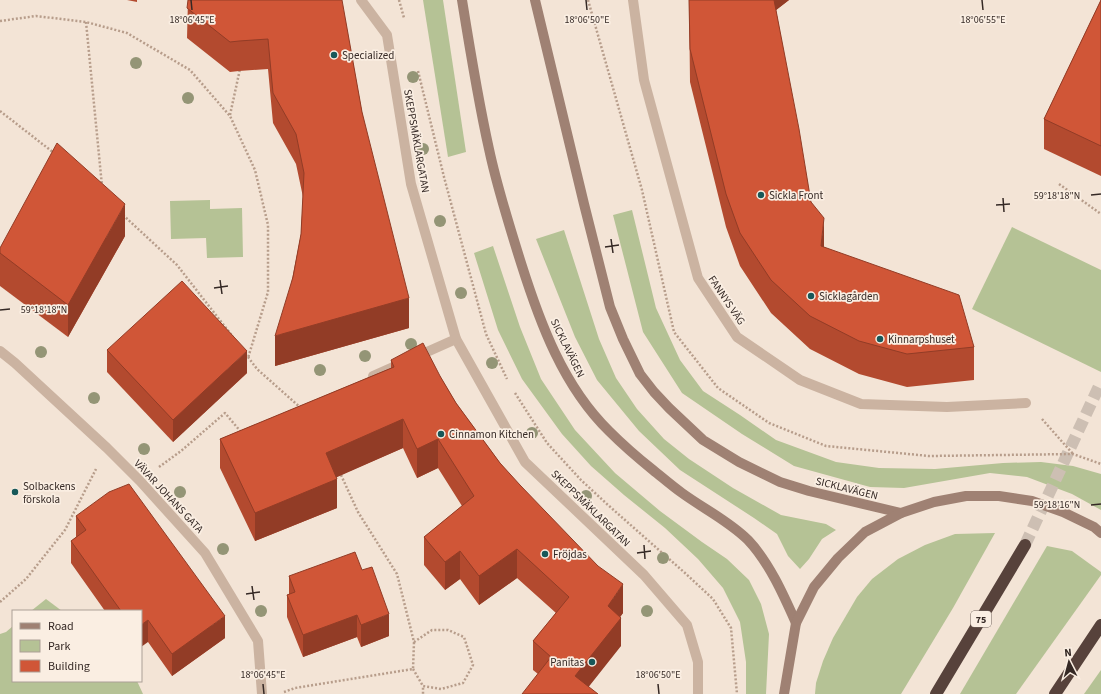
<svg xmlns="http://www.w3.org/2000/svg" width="1101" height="694" viewBox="0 0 1101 694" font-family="'Source Sans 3',sans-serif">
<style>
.green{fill:#b5c295}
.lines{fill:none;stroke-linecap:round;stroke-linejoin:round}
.highway-tunnel{stroke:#cdbfb3;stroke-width:12;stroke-dasharray:12 6;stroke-linecap:butt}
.path{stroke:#b79d8b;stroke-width:2.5;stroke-dasharray:2 2;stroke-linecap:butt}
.street{stroke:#cbb3a1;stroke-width:10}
.secondary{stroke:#9f8173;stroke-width:10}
.highway{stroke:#57423b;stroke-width:12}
.tree{fill:#949576}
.wall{fill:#b34a2f}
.shaded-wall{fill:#923c26}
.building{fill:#d05637;stroke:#923c26}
.ticks{fill:none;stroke:#352925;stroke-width:1.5}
.poi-dot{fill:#175859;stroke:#faeee2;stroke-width:1.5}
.labels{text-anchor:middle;stroke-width:3.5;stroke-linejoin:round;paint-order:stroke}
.shield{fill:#faeee2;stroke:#70645e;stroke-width:1}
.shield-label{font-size:10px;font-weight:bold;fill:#352925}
.poi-label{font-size:11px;fill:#352925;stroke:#faeee2;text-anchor:start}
.street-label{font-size:11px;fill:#352925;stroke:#faeee2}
.ticks-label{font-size:10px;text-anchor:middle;fill:#352925;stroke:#faeee2;stroke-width:3.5;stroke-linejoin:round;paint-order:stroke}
</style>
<rect width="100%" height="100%" fill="#f3e4d6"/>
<g class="green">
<polygon points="423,0 443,0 466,152 448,157"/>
<polygon points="210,200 210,209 242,208 243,257 207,258 206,238 171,239 170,201"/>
<polygon points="632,210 656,308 680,360 703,391 740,415 776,440 836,462 879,468 935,469 1003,463 1041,462 1073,466 1101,474 1101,510 1072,494 1027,477 990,473 904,488 870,487 794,466 742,434 682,393 643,332 613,215"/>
<polygon points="1012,227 1101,270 1101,372 972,309"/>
<polygon points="564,230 599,339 616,378 637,409 664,439 689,459 733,488 781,515 826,524 836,530 822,539 809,559 800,569 788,556 777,534 754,518 680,470 639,431 597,380 575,337 536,239"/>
<polygon points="493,246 520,327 541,379 575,430 615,473 660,511 702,542 727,559 749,580 761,604 769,634 766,694 746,694 746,662 740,622 723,588 698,559 665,528 624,495 591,466 562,434 522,379 498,330 474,253"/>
<polygon points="995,533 953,608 901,694 815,694 816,683 823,661 833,638 857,597 872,579 898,559 925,545 955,534"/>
<polygon points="1047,546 1072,551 1101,572 1101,575 1016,694 960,694"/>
<polygon points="46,599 62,611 31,611"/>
<polygon points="13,626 13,681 137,681 143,694 0,694 0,634 6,632"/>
<polygon points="1101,670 1101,694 1084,694"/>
</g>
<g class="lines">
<polyline class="highway-tunnel" points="1025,545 1101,382"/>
<g class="path">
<polyline points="399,0 404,18"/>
<polyline points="588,0 642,190 674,332 718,388 769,423 826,446 929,456 1073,454 1101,464"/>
<polyline points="0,21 36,16 86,22 127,33 190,70 230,116 255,170 268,225 268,292 248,358"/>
<polyline points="86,22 102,186"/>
<polyline points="418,71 444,177 486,334 507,379"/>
<polyline points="0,111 54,153"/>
<polyline points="230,115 240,69"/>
<polyline points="1059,184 1101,214"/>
<polyline points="123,215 177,265 233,337"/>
<polyline points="248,357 257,369 302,409"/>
<polyline points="515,393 547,443 581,480 608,505 685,573 713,599 731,628 737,694"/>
<polyline points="1042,419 1073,454"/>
<polyline points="159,467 181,451 225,413 241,432"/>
<polyline points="341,475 358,512 397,574 414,642 432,630 448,630 464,637 473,665 463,683 441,689 423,686 423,694"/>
<polyline points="0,602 26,579 65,530 96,469"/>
<polyline points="413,669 423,686"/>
<polyline points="284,692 295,688 413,669 414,642"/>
</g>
<g class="street">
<polyline points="361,0 387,35 411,184 456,339 525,462 644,575 687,625 698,662 698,694"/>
<polyline points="633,0 644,80 698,278 737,337 800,380 861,404 947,407 1026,403"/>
<polyline points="0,351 15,363 107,448 140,481 205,553 258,641 262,694"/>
<polyline points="373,376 456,339"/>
</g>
<g class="secondary">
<path d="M462,0C470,50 478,100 489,149C497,187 509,225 521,263C540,323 563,386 609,431C623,445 638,458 653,470C663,478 672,486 682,493C704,509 729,521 748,540C769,562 784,596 796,623"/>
<polyline points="535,0 584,204 610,307 623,339 640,374 654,392 669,408 703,440 739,462 780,482 809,491 901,513"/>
<polyline points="784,694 796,623 814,587 838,558 865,532 901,513 934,502 966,496 999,496 1032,501 1063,512 1094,527 1101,533"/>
</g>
<g class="highway">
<polyline points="936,694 1025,545"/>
<polyline points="1055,694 1101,625"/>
</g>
</g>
<g class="tree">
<circle cx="136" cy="63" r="6"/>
<circle cx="413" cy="77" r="6"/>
<circle cx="188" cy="98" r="6"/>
<circle cx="423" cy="149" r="6"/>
<circle cx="440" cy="221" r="6"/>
<circle cx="461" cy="293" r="6"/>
<circle cx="411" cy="344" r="6"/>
<circle cx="41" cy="352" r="6"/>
<circle cx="365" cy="356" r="6"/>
<circle cx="492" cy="363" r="6"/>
<circle cx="320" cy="370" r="6"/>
<circle cx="94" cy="398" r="6"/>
<circle cx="532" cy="433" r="6"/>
<circle cx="144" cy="449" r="6"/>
<circle cx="180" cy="492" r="6"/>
<circle cx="586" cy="496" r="6"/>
<circle cx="223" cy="549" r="6"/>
<circle cx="663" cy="558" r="6"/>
<circle cx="261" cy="611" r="6"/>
<circle cx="647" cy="611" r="6"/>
</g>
<g class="wall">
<polygon points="127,0 137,0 137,2"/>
<polygon points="188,0 344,13 362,112 409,328 275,366 301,234 303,197 296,164 273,123 268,69 239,71 230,72 187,38"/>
<polygon points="689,0 789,0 776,10 811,202 824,247 974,347 974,380 907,387 859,374 810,349 771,313 740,266 726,227 690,82"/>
<polygon points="1101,0 1101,176 1044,149 1044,119"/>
<polygon points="125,236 68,337 0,286 0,248"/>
<polygon points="107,350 247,373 173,442 107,372"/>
<polygon points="391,360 440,376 456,403 500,463 623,613 620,617 621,646 538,674 533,670 533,641 556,613 517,578 479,605 460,579 445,590 424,565 424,537 462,506 438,468 417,478 403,448 336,477 337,508 255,541 220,468 220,439 391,368"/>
<polygon points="76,516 225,638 172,676 148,642 141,611 105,611 71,563 71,541 76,537"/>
<polygon points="362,570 389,636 361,647 357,637 303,657 287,617 287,595 289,594 289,576"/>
</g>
<g class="shaded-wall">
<polygon points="771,0 789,0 771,14"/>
<polygon points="125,204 125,236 68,337 68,305"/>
<polygon points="824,218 824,251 821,246"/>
<polygon points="409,298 409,328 275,366 275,336"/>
<polygon points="247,351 247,373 173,442 173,420"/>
<polygon points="403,419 403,448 326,482 326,453"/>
<polygon points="438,439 438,468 417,478 417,449"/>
<polygon points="337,479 337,508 255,541 255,513"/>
<polygon points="517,549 517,578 479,605 479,576"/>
<polygon points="460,551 460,579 445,590 445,562"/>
<polygon points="623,584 623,613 610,631 621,618 621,646 583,694 575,676 608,606"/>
<polygon points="389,614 389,636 361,647 361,625"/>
<polygon points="357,615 357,637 303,657 303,635"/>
<polygon points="225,616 225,638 172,676 172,654"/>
<polygon points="148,620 148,642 141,647 141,625"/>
</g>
<g class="building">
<polygon points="188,0 342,0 362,112 409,298 275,336 293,277 301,234 304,173 296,134 273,93 268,39 239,41 230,42 187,8"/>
<polygon points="689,0 774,0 799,129 811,202 824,218 821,246 959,295 974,347 907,354 859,341 810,316 771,280 740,233 726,194 690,49"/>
<polygon points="1101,0 1101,146 1044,119"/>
<polygon points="57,143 125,204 68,305 0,253 0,248"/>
<polygon points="182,281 247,351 173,420 107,350"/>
<polygon points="423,343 440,376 456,403 500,463 520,485 598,566 623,584 608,606 621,618 575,676 598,694 522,694 551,657 533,641 569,597 517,549 479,576 460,551 445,562 424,537 474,496 438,439 417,449 403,419 326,453 337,479 255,513 220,439 394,367 391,360"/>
<polygon points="129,484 225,616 172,654 148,620 141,625 141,611 121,611 71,541 86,530 76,516 109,492"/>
<polygon points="355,552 362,570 372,567 389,614 361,625 357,615 303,635 287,595 295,592 289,576"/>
</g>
<path class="ticks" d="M191,0L192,10M586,0L587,10M982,0L983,10M1091,195L1101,194M1003,198L1004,212M996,205L1010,204M611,239L613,253M605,247L619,245M220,280L222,294M214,288L228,286M0,310L10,309M1091,505L1101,504M644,545L645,559M637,553L651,551M252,586L254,600M246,594L260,592M263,684L264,694M658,684L659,694"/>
<g class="poi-dot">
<circle cx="334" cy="55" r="4"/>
<circle cx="761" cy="195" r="4"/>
<circle cx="811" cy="296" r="4"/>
<circle cx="880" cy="339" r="4"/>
<circle cx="441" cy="434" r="4"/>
<circle cx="15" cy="492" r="4"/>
<circle cx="545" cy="554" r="4"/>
<circle cx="592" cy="662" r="4"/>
</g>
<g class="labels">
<rect class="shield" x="971" y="611" width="20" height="16" rx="3"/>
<g class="shield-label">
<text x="981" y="623">75</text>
</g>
<g class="poi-label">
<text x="342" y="59">Specialized</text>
<text x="769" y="199">Sickla Front</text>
<text x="819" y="300">Sicklagården</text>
<text x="888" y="343">Kinnarpshuset</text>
<text x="449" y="438">Cinnamon Kitchen</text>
<text x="23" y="490">Solbackens<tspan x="23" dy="13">förskola</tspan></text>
<text x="553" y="558">Fröjdas</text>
<text x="584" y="666" text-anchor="end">Panitas</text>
</g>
<g class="street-label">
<text transform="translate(417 141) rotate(80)" y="4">SKEPPSMÄKLARGATAN</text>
<text transform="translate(727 300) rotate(56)" y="4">FANNYS VÄG</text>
<text transform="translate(568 348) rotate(64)" y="4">SICKLAVÄGEN</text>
<text transform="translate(847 488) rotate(14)" y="4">SICKLAVÄGEN</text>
<text transform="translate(169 496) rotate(47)" y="4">VÄVAR JOHANS GATA</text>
<text transform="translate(591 508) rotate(44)" y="4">SKEPPSMÄKLARGATAN</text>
</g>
</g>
<g class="ticks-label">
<text x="192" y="23">18°06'45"E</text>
<text x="587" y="23">18°06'50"E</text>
<text x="983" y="23">18°06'55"E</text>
<text x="1057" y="199">59°18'18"N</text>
<text x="44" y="313">59°18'18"N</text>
<text x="1057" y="508">59°18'16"N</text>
<text x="263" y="678">18°06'45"E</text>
<text x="658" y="678">18°06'50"E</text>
</g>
<rect x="12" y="610" width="130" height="72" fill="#faeee2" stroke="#ab9f96"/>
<rect x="20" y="623" width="20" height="6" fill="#9f8173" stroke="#ab9f96"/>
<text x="48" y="630" font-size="12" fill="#352925">Road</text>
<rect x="20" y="640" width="20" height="12" fill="#b5c295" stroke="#ab9f96"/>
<text x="48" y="650" font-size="12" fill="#352925">Park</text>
<rect x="20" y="660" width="20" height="12" fill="#d05637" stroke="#ab9f96"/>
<text x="48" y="670" font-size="12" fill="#352925">Building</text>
<g transform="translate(1069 662) rotate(354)" stroke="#faeee2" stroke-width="3" paint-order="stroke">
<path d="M0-3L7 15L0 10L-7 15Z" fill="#352925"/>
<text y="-6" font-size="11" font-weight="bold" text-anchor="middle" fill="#352925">N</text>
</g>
</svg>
